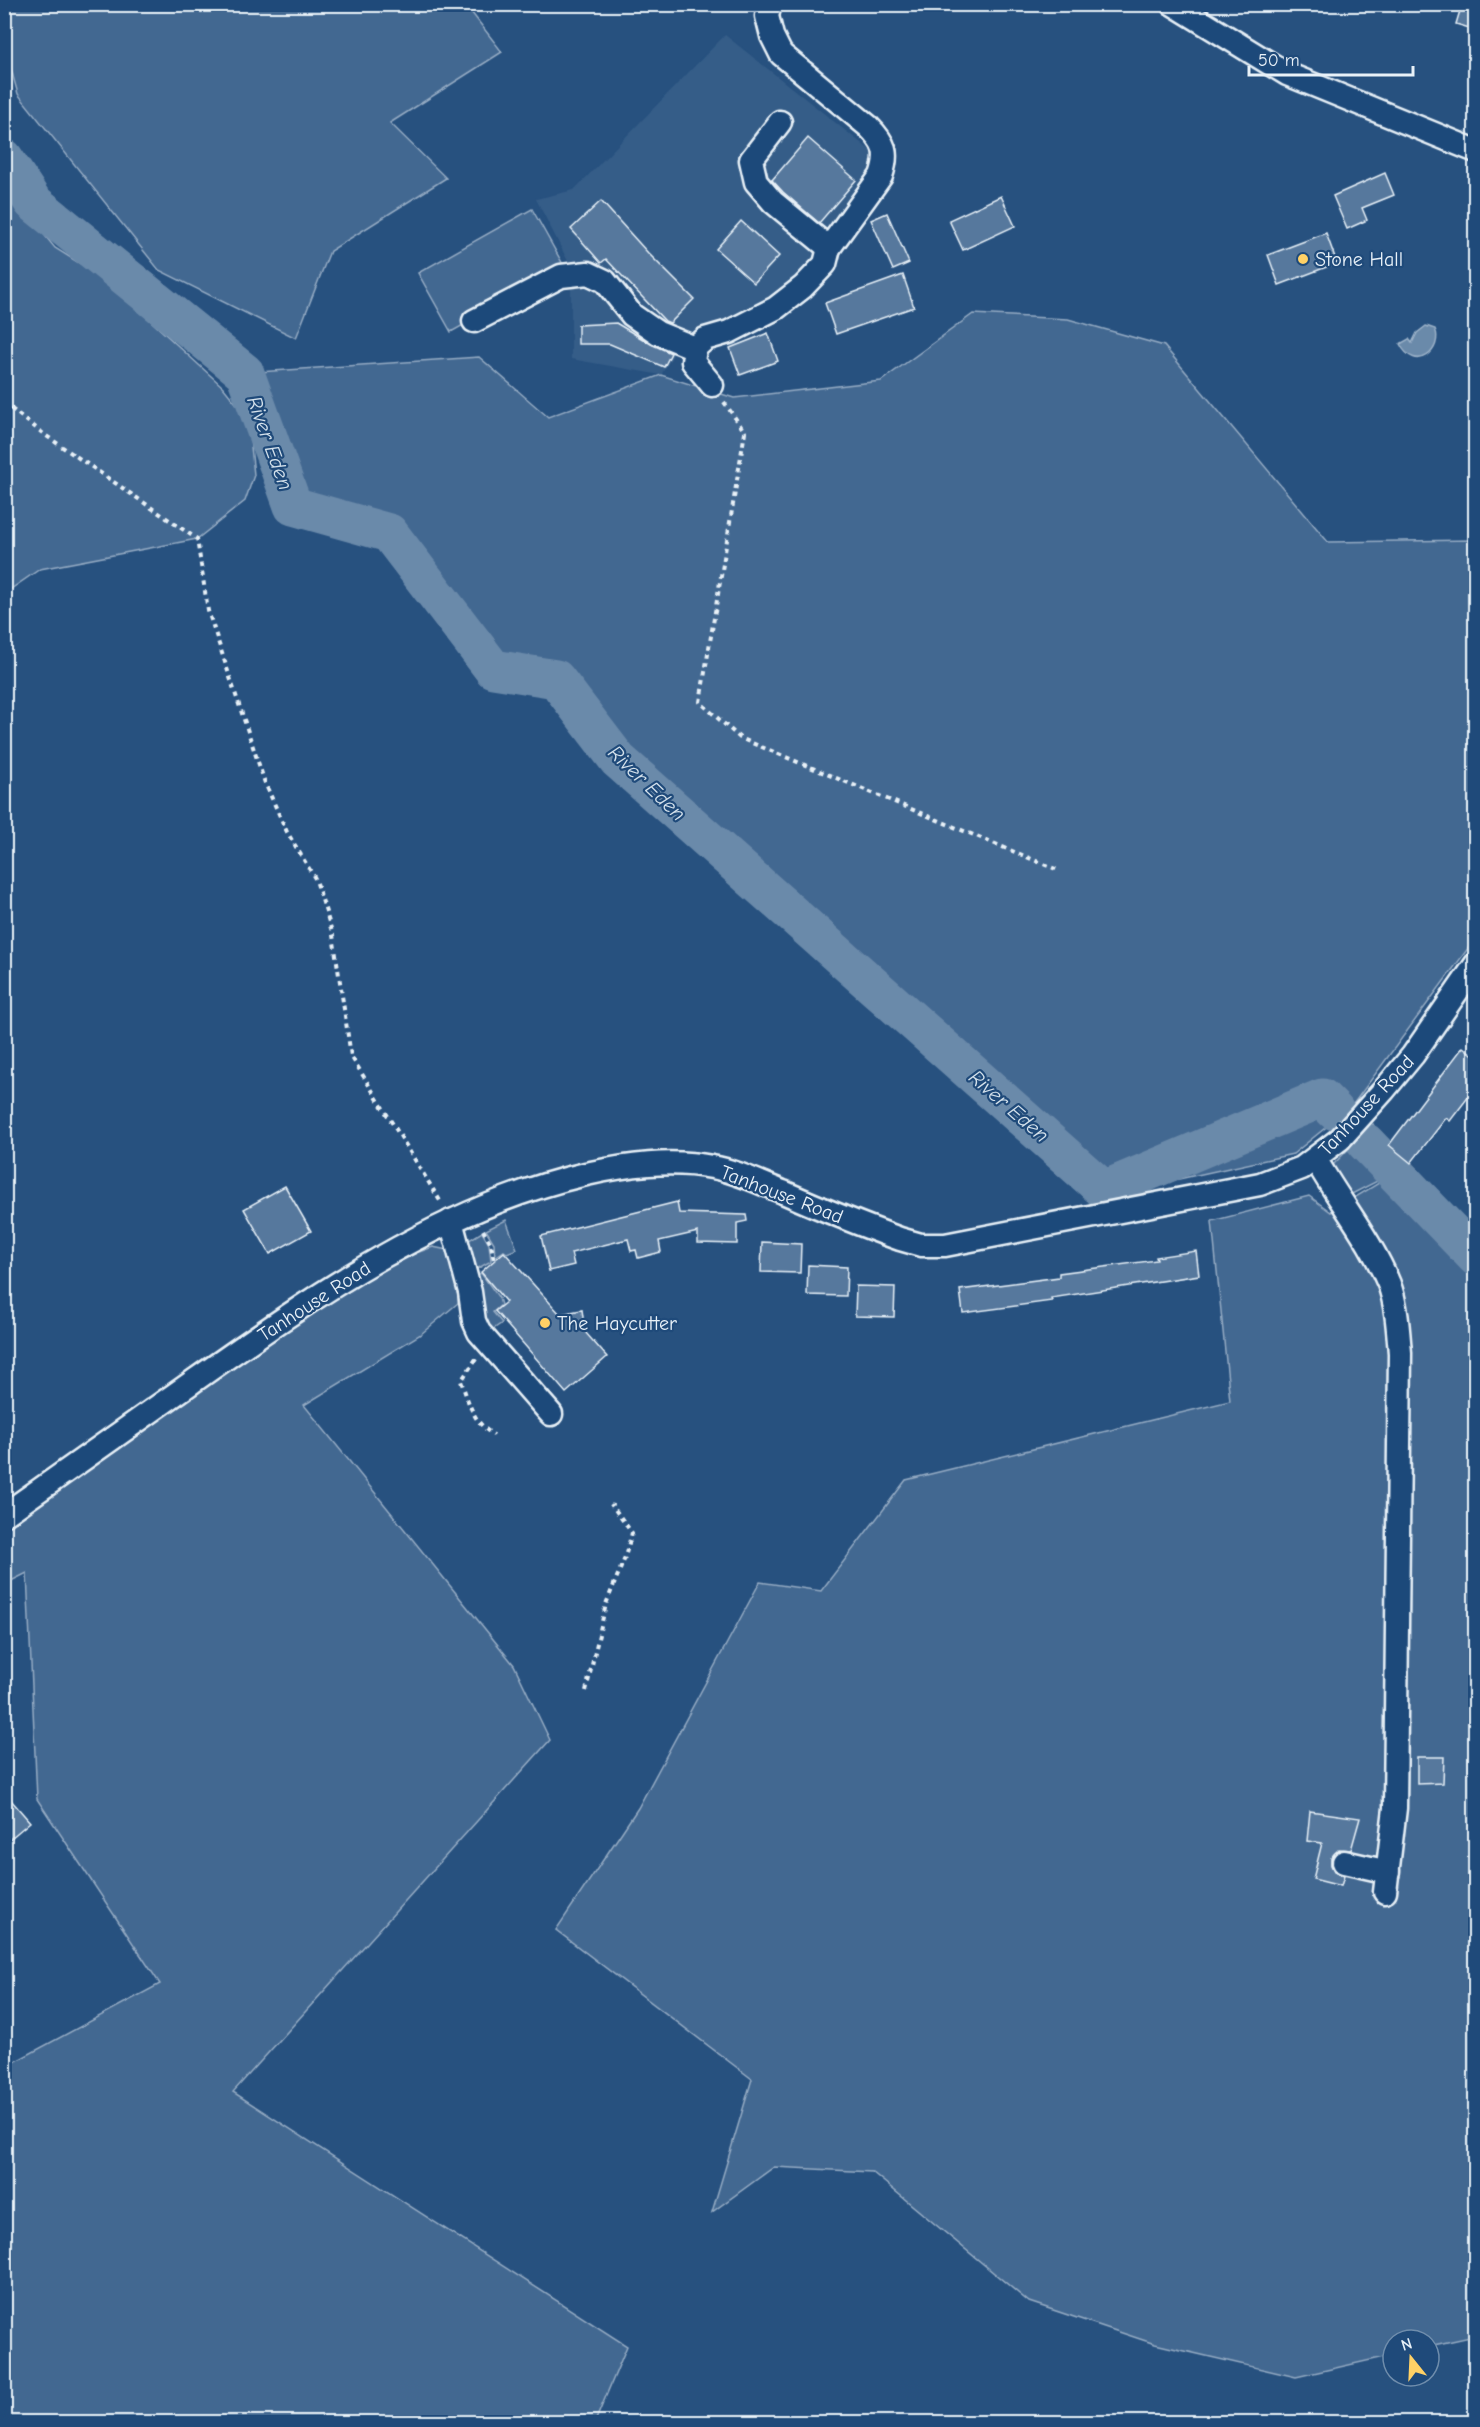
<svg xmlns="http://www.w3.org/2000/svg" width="1480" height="2427" viewBox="0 0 1480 2427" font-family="'Comic Neue',sans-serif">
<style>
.built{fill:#355d88}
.green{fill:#436891;stroke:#96acc4;stroke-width:1.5}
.water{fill:#6b8aaa;stroke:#9db3c9;stroke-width:1.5}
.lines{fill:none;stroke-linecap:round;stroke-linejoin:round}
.river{stroke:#6b8aaa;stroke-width:39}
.building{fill:#57789d;stroke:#e8f1f8;stroke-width:1.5}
.minor-casing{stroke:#e8f1f8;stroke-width:27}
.path{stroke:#e8f1f8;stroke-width:4;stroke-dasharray:4.5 4.5;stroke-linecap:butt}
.minor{stroke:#1f4a7a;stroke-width:22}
.poi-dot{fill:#ffd166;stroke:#1f4a7a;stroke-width:2}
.labels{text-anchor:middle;stroke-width:4.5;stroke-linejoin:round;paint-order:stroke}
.poi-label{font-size:20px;fill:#e8f1f8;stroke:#1f4a7a;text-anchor:start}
.street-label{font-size:20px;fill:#e8f1f8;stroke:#1f4a7a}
.water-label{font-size:21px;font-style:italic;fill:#d5e2ec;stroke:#1f4a7a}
</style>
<rect width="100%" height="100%" fill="#27517f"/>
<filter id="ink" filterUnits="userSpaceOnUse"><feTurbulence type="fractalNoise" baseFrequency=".0167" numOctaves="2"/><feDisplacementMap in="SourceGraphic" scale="12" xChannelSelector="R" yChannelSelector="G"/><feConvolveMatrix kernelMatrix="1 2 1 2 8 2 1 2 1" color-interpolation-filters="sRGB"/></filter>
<g filter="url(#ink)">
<polygon class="built" points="725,35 876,155 822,262 774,305 704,335 686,334 661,375 571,359 571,267 536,199 574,190"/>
<g class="green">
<polygon points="465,4 502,52 390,123 446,178 330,251 296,338 159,270 18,94 5,48 5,5"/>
<polygon points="4,186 55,248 106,280 223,387 248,418 254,475 245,501 197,539 40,569 5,593"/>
<polygon points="532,209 565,268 451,332 418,273"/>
<polygon points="973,314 1068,319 1164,346 1328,542 1475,540 1475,939 1351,1107 1293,1154 1179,1179 1104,1190 618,760 556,679 493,669 389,534 293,506 245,373 479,357 548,417 661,375 734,398 881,381"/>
<polygon points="1373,1124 1399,1170 1344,1198 1326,1172"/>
<polygon points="1382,1181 1412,1196 1475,1257 1475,2336 1429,2346 1429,2340 1393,2340 1393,2355 1296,2377 1155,2344 1029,2302 872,2172 774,2167 712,2212 752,2079 556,1930 638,1808 760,1582 821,1591 906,1480 1230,1401 1212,1221 1309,1196 1331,1212"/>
<polygon points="506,1220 517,1249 507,1253 504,1251 495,1257 494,1243 486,1230"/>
<polygon points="482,1232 489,1244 491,1261 475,1270 469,1240"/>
<path d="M433,1247L447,1250L457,1272L458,1303L421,1334L304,1405L514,1665L550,1740L233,2092L627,2346L595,2422H5V2067L160,1984L37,1799L27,1573L5,1584V1527C98,1460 191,1394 286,1331C333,1301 380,1264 433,1247Z"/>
<polygon points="481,1273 499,1298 501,1305 493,1312 502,1323 489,1332 485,1325 477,1275"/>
</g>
<path class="water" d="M1426,326L1435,329C1444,349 1416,375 1400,344L1409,339L1412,343L1417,333Z"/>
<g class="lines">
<g class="river">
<polyline points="4,158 33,202 245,373 293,506 389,533 493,669 556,679 618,760 1104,1190 1322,1098 1335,1111"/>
<polyline points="1366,1143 1476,1257"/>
</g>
</g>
<g class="building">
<polygon points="1462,4 1476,4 1476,30 1456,24"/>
<polygon points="808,138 856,180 819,223 783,192 772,180"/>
<polygon points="1385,173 1394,195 1362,208 1367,220 1347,229 1333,196"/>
<polygon points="1001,196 1015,226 963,250 949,220"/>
<polygon points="601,201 648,253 694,299 670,323 665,321 606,259 601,263 571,229"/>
<polygon points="887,213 909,263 893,270 871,220"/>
<polygon points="741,221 779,256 754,283 716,249"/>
<polygon points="1326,233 1337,263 1279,285 1268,255"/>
<polygon points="903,275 914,307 836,334 825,303"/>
<polygon points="616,323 651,344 671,353 664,367 610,344 578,344 578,325"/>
<polygon points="768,333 778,361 740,375 730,348"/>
<polygon points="1463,1047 1476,1057 1476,1087 1450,1121 1446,1118 1411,1163 1389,1145"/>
<polygon points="285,1186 311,1231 270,1254 244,1209"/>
<polygon points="677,1202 679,1213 746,1215 747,1221 737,1223 737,1244 698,1243 698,1232 659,1241 661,1252 638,1258 636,1250 631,1251 628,1239 571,1253 574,1265 549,1271 541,1236"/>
<polygon points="762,1242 801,1244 800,1273 761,1272"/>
<polygon points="1196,1251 1199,1275 1051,1298 1052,1301 963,1313 960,1290 1059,1277 1059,1273 1157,1260 1156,1257"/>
<polygon points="504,1252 560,1314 582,1310 585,1332 607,1357 566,1393 495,1311 506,1302 481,1272"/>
<polygon points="808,1265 847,1267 846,1296 807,1295"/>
<polygon points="856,1286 895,1287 894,1317 855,1316"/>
<polygon points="1417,1757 1444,1757 1443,1783 1417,1784"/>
<polygon points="4,1792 30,1822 4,1844"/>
<polygon points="1310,1811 1360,1818 1351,1850 1339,1849 1331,1858 1331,1865 1334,1871 1344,1876 1341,1886 1313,1879 1322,1843 1307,1841"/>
</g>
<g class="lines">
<defs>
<g id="minor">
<polyline points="1173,4 1287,74 1476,151"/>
<polyline points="780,122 751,160 756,182 773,202 829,248"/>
<polyline points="474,321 561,276 588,273 605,281 632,315 658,333 695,348"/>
<path d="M712,385L693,362L695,348L705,339L729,332L776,308L803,287L825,264L829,248L881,176C889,152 885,143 868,126L781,54L772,36L767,16L770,4"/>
<path d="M1316,1160C1339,1201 1371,1240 1389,1284C1397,1306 1398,1330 1400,1353L1395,1808L1385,1892"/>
<polyline points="451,1221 470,1292 474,1321 479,1332 551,1414"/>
<path d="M4,1515C67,1471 129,1427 191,1383C313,1297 438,1208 586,1174C627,1165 670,1159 712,1167C736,1171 760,1183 783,1192C822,1209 861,1225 900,1239L921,1245H945L1260,1184L1302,1168L1340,1139L1384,1090L1413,1055L1476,964"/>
<polyline points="1344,1862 1388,1872"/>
</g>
</defs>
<use href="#minor" class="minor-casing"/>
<g class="path">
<polyline points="724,402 745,432 700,702 740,738 1058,870"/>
<polyline points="4,403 45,435 197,539 208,611 265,783 287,832 316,880 333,935 351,1056 442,1204"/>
<polyline points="483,1230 491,1244 494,1261"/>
<path d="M476,1359L461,1381C469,1403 473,1423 494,1435"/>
<polyline points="586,1691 606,1604 624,1560 632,1533 611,1504"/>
</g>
<use href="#minor" class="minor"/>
</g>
</g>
<g class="poi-dot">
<circle cx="1303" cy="259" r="6"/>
<circle cx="545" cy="1323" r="6"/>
</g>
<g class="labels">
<g class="poi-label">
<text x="1315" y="266">Stone Hall</text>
<text x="557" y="1330">The Haycutter</text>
</g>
<g class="street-label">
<text transform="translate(1366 1105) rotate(-47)" y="7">Tanhouse Road</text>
<text transform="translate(782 1194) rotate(21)" y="7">Tanhouse Road</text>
<text transform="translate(314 1301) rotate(-33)" y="7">Tanhouse Road</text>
</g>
<g class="water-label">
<text transform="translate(270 443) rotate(70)" y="7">River Eden</text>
<text transform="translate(647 783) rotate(44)" y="7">River Eden</text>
<text transform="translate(1009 1106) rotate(41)" y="7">River Eden</text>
</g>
</g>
<rect width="1480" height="2427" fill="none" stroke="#1f4a7a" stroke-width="24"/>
<rect x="12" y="12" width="1456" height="2403" fill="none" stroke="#e8f1f8" stroke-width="2" filter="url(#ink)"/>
<g transform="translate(1411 2358) rotate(342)"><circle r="28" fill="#1f4a7a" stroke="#6f8dac" stroke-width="1.5"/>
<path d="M0-4.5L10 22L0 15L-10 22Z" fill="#ffd166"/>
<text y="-9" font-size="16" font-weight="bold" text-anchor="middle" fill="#e8f1f8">N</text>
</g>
<path d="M1249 66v9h164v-9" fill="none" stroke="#e8f1f8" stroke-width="3"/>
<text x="1258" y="66" font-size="18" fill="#e8f1f8" stroke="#1f4a7a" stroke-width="4.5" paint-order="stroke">50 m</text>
</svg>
